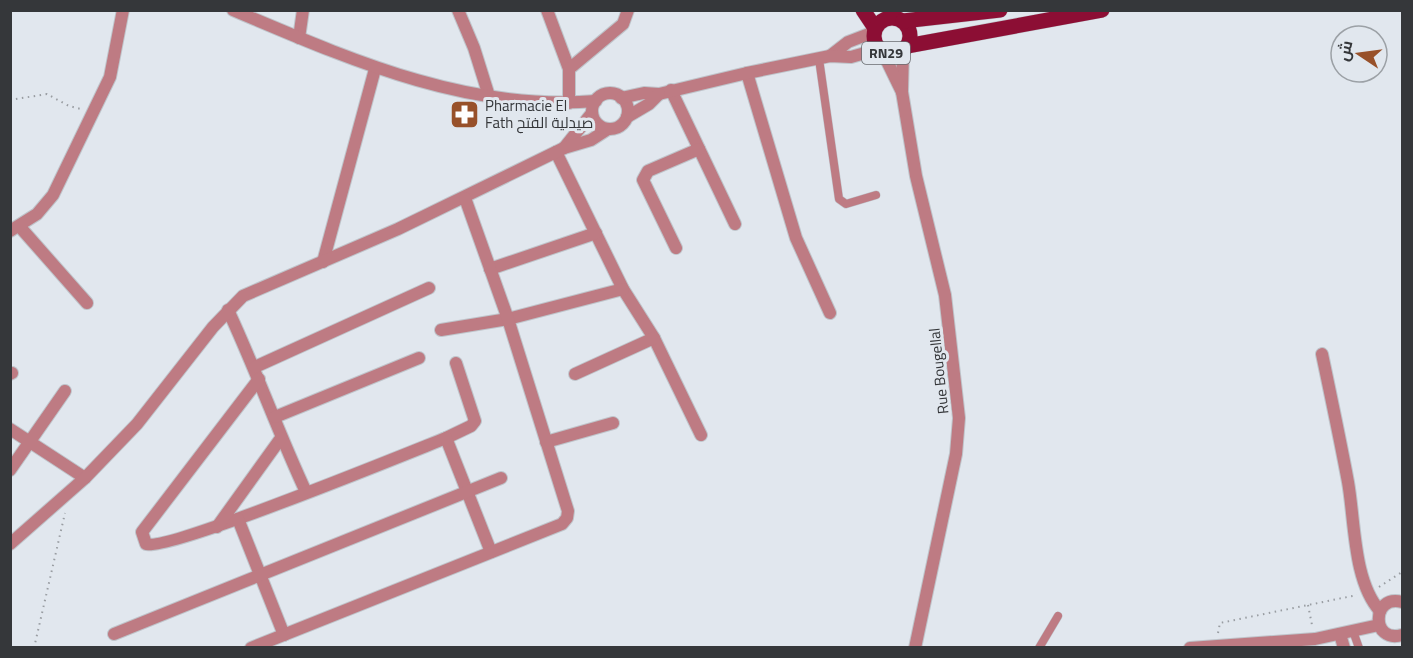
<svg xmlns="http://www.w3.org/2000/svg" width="1413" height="658" viewBox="0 0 1413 658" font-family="'Titillium Web',Cairo,sans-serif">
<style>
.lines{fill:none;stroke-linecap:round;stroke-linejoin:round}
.service-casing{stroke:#bfc4ca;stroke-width:9}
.minor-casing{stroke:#bfc4ca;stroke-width:14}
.tertiary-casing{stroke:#bfc4ca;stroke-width:14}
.primary-casing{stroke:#bfc4ca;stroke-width:16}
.path{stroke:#999da2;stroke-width:2;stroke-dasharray:1.5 4.5;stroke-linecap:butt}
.service{stroke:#be7b83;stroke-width:8}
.minor{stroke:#be7b83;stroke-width:12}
.tertiary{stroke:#be7b83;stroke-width:12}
.primary{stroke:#8c0e34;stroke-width:15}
.labels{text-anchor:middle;stroke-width:6;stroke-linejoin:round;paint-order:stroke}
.shield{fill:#e1e7ee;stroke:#696c70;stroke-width:1.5}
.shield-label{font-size:14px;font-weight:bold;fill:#35373a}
.poi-label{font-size:15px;fill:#35373a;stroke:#e1e7ee;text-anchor:start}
.street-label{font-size:15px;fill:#35373a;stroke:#e1e7ee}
</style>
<rect width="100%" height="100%" fill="#e1e7ee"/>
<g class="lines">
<defs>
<g id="service">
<polyline points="819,59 839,199 846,204 876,195"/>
<polyline points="1353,631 1359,648"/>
<polyline points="1039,648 1058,616"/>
</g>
<g id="minor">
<polyline points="458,10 474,48 489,96"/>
<polyline points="547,10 569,69"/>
<polyline points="299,38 303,10"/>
<polyline points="747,73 796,238 830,313"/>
<polyline points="671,90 735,224"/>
<polyline points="569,103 569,69 623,24 628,10"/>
<polyline points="564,148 592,113"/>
<polyline points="556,152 623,289 654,338 701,435"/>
<polyline points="20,227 87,303"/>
<polyline points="10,231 37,214 53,195 110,77 123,10"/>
<polyline points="676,248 643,180 648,171 699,149"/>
<polyline points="323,262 375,69"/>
<polyline points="490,269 596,233"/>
<path d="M228,310C256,370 278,432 306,492"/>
<polyline points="441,330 508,319 623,289"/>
<path d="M1322,354C1331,397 1340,439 1348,482C1355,521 1353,581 1380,611"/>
<polyline points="255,367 429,288"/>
<polyline points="10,374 12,373"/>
<polyline points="575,374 654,338"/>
<path d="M259,379L142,532L146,544C166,552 408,453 446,438L471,426L475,421L456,363"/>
<polyline points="275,417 419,358"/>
<polyline points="10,429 85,478"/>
<polyline points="446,438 491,552"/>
<polyline points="546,442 613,423"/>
<polyline points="10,470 65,391"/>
<polyline points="238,519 284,635"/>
<polyline points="217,527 281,438"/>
<polyline points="10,544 85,478 137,424 213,327 243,296 398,229 564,148 591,140 608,129"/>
<polyline points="114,634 501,478"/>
<polyline points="1340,634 1344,648"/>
<polyline points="251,648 562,524 567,518 568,511 508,319 465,198"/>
</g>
<g id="tertiary">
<path d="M233,10C349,59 467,112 596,101"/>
<polyline points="903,50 902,92 916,176 945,295 959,418 956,454 915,648"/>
<polyline points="883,53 902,92"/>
<polyline points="830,56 848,42 874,32"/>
<circle cx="610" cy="111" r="18"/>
<polyline points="621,98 644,93 659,94 747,73 830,56 851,57 879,49"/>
<polyline points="627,117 649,104 659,94"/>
<path d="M1402,602C1371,594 1371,644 1402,635"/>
<polyline points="1190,648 1315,639 1379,625"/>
</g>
<g id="primary">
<polyline points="863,10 875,28"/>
<circle cx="892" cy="36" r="18"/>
<polyline points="903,21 1000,10"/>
<polyline points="907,46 1102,10"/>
</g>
</defs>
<use href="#service" class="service-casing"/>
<use href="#minor" class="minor-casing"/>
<use href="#tertiary" class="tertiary-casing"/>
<use href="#primary" class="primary-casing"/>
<g class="path">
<polyline points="10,100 47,94 69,106 81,109"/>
<polyline points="1379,587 1402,572"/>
<polyline points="1308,605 1312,625"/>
<polyline points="1218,633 1220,623 1357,595"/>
<polyline points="34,648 65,513"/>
</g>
<use href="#service" class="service"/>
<use href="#minor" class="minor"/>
<use href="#tertiary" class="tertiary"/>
<use href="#primary" class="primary"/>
</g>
<defs>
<symbol id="pharmacy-square" viewBox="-11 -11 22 22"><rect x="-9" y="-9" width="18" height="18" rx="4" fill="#98512a" stroke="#e1e7ee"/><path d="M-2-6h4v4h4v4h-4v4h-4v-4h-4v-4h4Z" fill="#fff"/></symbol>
</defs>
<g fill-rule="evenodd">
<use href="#pharmacy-square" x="448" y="98" width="33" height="33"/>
</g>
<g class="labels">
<rect class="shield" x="862" y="42" width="48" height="22" rx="4.5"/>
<g class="shield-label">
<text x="886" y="58">RN29</text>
</g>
<g class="poi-label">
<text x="485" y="111">Pharmacie El<tspan x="485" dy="17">Fath صيدلية الفتح</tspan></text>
</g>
<g class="street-label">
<text transform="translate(939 371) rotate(-96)" y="5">Rue Bougellal</text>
</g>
</g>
<rect width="1413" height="658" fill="none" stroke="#35373a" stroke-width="24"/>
<g transform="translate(1359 54) rotate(283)"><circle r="28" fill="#e1e7ee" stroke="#9ca1a6" stroke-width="1.5"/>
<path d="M0-4.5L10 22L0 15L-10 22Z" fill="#98512a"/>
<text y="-9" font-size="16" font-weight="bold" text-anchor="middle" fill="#35373a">ش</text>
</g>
</svg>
